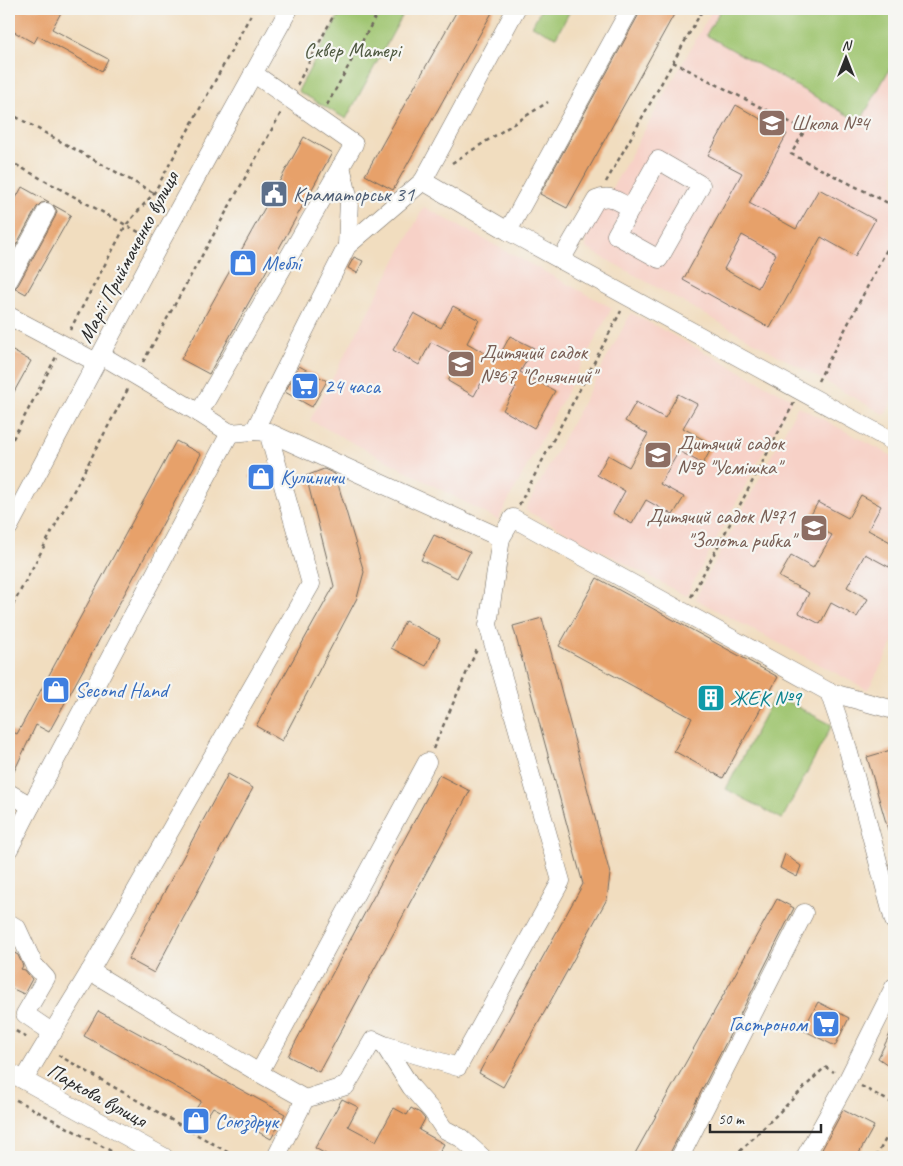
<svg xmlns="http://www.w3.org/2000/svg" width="903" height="1166" viewBox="0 0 903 1166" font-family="Caveat,sans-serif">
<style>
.built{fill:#f7d1c7}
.green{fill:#9fc570;stroke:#65784e}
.building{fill:#e7a16b;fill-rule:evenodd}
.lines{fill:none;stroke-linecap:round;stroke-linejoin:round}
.minor-casing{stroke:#70695f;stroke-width:19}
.path{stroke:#70695f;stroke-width:2.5;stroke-dasharray:4 4;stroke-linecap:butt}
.minor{stroke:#fff;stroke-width:18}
.labels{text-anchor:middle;stroke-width:4.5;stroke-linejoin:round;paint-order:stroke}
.park-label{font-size:21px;fill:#4e5940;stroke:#f6f6f2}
.education-label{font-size:21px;fill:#785e54;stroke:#f6f6f2;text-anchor:start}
.service-label{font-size:21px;fill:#4e5e75;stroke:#f6f6f2;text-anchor:start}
.street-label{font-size:21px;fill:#2b2b2b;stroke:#f6f6f2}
.shop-label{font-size:21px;fill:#366cbe;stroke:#f6f6f2;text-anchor:start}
.culture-label{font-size:21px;fill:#0d838f;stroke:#f6f6f2;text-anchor:start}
</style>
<rect width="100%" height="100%" fill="#f6f6f2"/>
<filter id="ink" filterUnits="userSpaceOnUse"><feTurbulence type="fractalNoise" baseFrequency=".02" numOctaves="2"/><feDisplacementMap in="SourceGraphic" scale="10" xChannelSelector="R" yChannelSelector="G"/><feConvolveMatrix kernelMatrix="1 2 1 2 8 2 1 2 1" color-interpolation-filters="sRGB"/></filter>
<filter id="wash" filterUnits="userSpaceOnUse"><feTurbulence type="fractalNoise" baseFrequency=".0096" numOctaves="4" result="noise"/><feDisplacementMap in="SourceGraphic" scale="20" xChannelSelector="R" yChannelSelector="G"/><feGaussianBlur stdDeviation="1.12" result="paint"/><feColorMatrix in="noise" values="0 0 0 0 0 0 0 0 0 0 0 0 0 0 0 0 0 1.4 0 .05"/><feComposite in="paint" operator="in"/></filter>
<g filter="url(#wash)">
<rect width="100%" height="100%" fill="#f1ddbf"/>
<g class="built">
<polygon points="713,9 894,9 894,398 885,415 586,248 585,236"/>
<polygon points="424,207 612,308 498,520 310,420"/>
<polygon points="631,313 792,399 686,596 525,510"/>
<polygon points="798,406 894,457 894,641 868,690 695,599"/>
</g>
<g class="green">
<polygon points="342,9 406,9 346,119 298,91"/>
<polygon points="541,9 571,9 556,37 532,26"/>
<polygon points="721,9 894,9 894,61 860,122 706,35"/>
<polygon points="775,695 832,725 782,819 726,789"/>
</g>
<g id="blocks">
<g class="building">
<polygon points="9,9 63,9 52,29 108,59 102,71 38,36 34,43 9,29"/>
<polygon points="458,9 494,9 393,190 365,175"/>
<polygon points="641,9 677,9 567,208 540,194 639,14"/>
<path d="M736,105L787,134L749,203L796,229L819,189L875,220L855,256L821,237L770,328L683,280L742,173L708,155ZM742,235L776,254L758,288L724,269Z"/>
<polygon points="304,137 332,153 209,374 181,359"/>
<polygon points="22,187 49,202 41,203 37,207 9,258 9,211"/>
<polygon points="53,205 71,215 26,294 15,288 18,285 55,217 57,211"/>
<polygon points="354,257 363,261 357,273 348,268"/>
<polygon points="453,306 479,320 467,343 497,360 510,336 534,348 520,372 555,391 534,428 503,410 516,387 487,372 474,396 448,381 461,358 431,342 419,365 393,350 414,313 441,328"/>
<polygon points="9,349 31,361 9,401"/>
<polygon points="299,366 327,381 312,407 285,392"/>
<polygon points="678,394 697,404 683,428 713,445 703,464 679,451 660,484 684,497 673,515 646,500 632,524 613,513 625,491 597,475 608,455 629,467 648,434 625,421 636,402 665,418"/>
<polygon points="176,441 201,454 49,732 36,725 9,782 9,730 17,734"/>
<polygon points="256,467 269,474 271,480 266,487 249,477"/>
<polygon points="324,469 335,474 364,572 357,598 282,741 256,726 334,586 306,476"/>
<polygon points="861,495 881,506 868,530 894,544 894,556 889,567 865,554 847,587 868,599 857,617 831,603 820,624 799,613 809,593 779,577 791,556 813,568 832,535 807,522 818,502 848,518"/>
<polygon points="434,535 470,552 457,578 421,560"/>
<polygon points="597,578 778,677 723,778 674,751 692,718 559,646"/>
<polygon points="542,618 610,874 607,899 503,1087 479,1073 583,884 513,626"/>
<polygon points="405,621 440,639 426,666 391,648"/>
<polygon points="894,749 894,839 891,840 867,757"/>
<polygon points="228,774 253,788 154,973 128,959"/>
<polygon points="439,775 470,791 319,1072 288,1056"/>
<polygon points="785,854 801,866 797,877 780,868"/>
<polygon points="777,899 794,908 670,1153 668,1157 633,1157"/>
<polygon points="9,950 18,955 23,966 21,969 25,970 32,979 24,994 11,988 9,992"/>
<polygon points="818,1002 849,1018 835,1046 803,1030"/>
<polygon points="98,1011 285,1114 271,1139 213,1107 199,1129 188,1121 201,1101 84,1036"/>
<polygon points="894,1026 894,1069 878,1058"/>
<polygon points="342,1099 358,1107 348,1126 376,1141 394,1108 407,1115 411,1108 420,1113 425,1119 419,1130 444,1144 437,1157 331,1157 315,1148"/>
<polygon points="843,1110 874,1126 857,1157 818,1157"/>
</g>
</g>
</g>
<g filter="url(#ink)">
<use href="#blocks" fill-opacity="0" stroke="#70695f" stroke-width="1"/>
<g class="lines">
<defs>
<g id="minor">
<polyline points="341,166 349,200 347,246"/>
<polyline points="423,181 516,9"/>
<polyline points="508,231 630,9"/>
<path d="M561,260L596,200C610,194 615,200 627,206L629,212L616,235L659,259L701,185L658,160L629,212"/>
<polyline points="9,280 46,212"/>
<polyline points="9,316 96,362"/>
<polyline points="101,355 199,413 354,144 253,73"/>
<polyline points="254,431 347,246 423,181 508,231 894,442"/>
<polyline points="268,432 501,538"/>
<polyline points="9,527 160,243 289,9"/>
<polyline points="829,692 894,710"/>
<polyline points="9,793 31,806 9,849"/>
<polyline points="31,806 230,433"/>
<polyline points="9,923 17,928 34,965 46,978 25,1014 53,1033"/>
<polyline points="90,971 259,1073 305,1099"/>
<polyline points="384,1045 411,1087 432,1111 444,1129 461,1138 482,1157"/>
<polyline points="9,1072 164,1157"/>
<polyline points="259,1073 427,762"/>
<path d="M24,1080C45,1043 68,1008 90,971L311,584L268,432L254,431L230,433L199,413"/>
<polyline points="276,1157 305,1099 346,1086 373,1040 384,1045 458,1067 561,881 488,625 501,538 513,518 829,692 846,742 894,921"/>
<polyline points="680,1157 804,913"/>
<polyline points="805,1157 848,1079 894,987"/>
</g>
</defs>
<use href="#minor" class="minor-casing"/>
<g class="path">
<polyline points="673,62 805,130 791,154 894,206"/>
<polyline points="297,85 337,9"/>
<polyline points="327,105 380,9"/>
<polyline points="9,113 154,193"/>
<polyline points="9,161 146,236"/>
<polyline points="452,163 548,102"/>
<polyline points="606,182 703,9"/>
<polyline points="70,330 126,225 154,193 254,9"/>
<polyline points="143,362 282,111"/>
<polyline points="818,381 894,236"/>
<polyline points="9,446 56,357"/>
<polyline points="519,505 621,311"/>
<polyline points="691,597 794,403"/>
<polyline points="9,612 128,389"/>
<polyline points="433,749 477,649"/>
<polyline points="9,1027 29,1039"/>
<polyline points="58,1055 236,1157"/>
<polyline points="861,1086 894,1104"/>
<polyline points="9,1096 122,1157"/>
<polyline points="734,1157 825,1067 834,1072"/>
<polyline points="876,1157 894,1124"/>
</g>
<use href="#minor" class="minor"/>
</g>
</g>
<defs>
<symbol id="school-square" viewBox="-11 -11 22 22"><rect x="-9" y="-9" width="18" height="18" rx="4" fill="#8d6e63" stroke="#f6f6f2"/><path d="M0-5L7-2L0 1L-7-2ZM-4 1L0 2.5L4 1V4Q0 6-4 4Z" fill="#fff"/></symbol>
<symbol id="civic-square" viewBox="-11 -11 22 22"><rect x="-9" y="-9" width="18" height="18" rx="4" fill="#5c6f8a" stroke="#f6f6f2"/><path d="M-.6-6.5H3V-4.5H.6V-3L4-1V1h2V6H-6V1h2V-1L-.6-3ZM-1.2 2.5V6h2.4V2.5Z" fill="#fff"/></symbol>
<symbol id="shop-square" viewBox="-11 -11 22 22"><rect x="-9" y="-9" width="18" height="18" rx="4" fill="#3f7fe0" stroke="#f6f6f2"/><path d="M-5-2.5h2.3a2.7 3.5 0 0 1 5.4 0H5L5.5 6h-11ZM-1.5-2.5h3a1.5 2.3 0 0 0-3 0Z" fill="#fff"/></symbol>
<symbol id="supermarket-square" viewBox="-11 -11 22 22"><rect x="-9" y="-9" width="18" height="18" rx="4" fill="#3f7fe0" stroke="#f6f6f2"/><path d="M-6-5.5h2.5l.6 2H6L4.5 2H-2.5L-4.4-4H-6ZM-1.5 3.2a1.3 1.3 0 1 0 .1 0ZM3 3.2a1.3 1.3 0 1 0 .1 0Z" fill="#fff"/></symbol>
<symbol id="building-square" viewBox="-11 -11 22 22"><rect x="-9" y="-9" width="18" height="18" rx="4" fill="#0f9aa8" stroke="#f6f6f2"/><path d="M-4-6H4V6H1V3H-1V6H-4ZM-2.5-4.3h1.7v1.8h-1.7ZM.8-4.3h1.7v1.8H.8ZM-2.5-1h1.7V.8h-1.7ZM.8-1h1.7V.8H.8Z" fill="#fff"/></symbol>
</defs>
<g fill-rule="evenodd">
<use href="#school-square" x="756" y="107" width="32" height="32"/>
<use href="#civic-square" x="258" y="178" width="32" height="32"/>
<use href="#shop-square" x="227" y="247" width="32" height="32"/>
<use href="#school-square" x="445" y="348" width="32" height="32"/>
<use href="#supermarket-square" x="289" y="370" width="32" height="32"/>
<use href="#school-square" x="642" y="439" width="32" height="32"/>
<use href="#shop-square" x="245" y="461" width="32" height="32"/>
<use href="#school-square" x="798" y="512" width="32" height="32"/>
<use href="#shop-square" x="40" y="674" width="32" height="32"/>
<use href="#building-square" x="695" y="682" width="32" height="32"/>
<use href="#supermarket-square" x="810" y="1008" width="32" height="32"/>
<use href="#shop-square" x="180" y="1105" width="32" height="32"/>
</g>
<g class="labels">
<g class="park-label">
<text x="352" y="57">Сквер Матері</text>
</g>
<g class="education-label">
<text x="791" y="130">Школа №4</text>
<text x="480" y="359">Дитячий садок<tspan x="480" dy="24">№67 "Сонячний"</tspan></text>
<text x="677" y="450">Дитячий садок<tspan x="677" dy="24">№8 "Усмішка"</tspan></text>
<text x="795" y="523" text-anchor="end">Дитячий садок №71<tspan x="795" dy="24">"Золота рибка"</tspan></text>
</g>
<g class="service-label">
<text x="293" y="201">Краматорськ 31</text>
</g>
<g class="street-label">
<text transform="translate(128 257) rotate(-62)" y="7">Марії Приймаченко вулиця</text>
<text transform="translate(97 1095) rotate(29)" y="7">Паркова вулиця</text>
</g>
<g class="shop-label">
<text x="262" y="270">Меблі</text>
<text x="324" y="393">24 часа</text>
<text x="280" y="484">Кулиничи</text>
<text x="75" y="697">Second Hand</text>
<text x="807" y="1031" text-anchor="end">Гастроном</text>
<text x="215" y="1128">Союздрук</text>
</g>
<g class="culture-label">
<text x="730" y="705">ЖЕК №9</text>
</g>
</g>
<rect width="903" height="1166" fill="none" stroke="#f6f6f2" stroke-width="30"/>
<g transform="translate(846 58)" stroke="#f6f6f2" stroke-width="4" paint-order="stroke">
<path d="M0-4L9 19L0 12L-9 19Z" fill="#2b2b2b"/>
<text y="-8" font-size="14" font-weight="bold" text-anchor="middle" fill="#2b2b2b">N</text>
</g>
<path d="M710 1124v8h111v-8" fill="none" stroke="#2b2b2b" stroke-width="2.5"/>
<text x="718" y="1124" font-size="15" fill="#2b2b2b" stroke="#f6f6f2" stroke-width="4" paint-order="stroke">50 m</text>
</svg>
